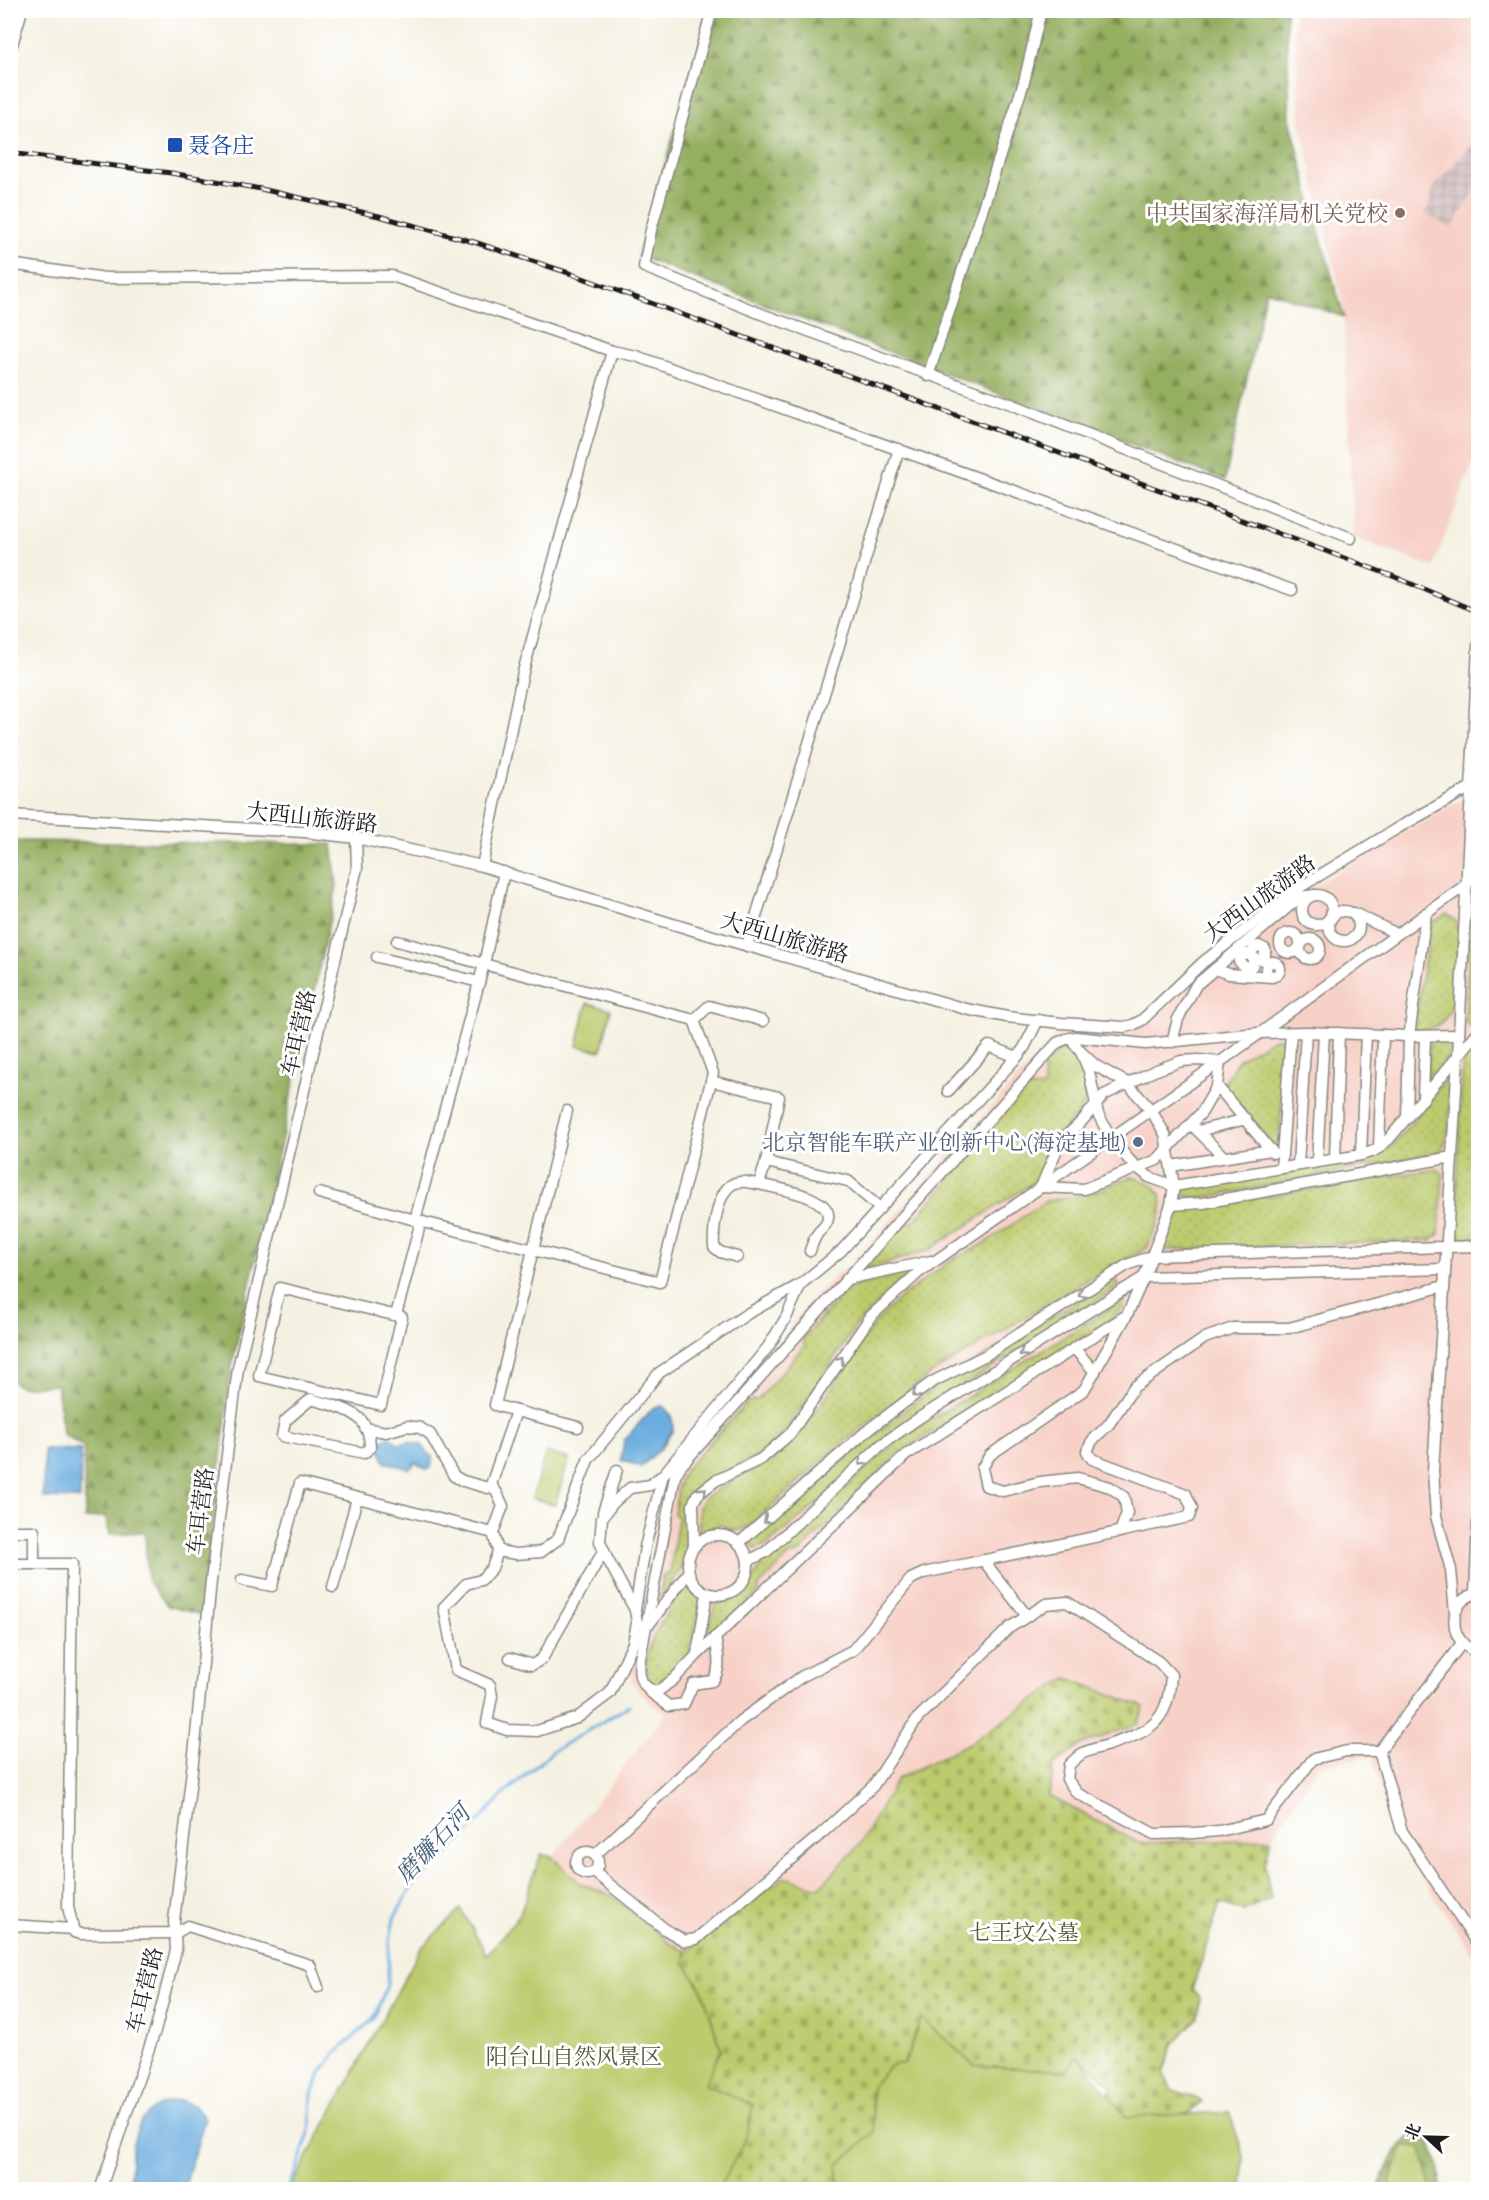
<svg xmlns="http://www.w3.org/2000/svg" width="1489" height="2200" viewBox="0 0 1489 2200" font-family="'IM FELL English','Noto Serif SC',serif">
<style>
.built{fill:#f7d1c7}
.industrial{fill:url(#industrial-grid)}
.grass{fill:url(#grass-dots);stroke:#6c7444;stroke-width:1.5}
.forest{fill:url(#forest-firs);stroke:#58663e;stroke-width:1.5}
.cemetery{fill:url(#cemetery-stones);stroke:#6c7444;stroke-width:1.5}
.park{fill:#bccb6d;stroke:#6c7444;stroke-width:1.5}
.water{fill:#69acde;stroke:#42647d;stroke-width:1.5}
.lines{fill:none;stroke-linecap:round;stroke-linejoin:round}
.stream{stroke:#69acde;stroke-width:3}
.minor-casing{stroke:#88867f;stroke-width:13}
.minor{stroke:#fff;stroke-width:10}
.rail-casing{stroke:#1c1c1c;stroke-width:5}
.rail{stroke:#fff;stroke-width:3;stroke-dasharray:9;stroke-linecap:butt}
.oneway{stroke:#999}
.transit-dot{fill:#1a4fb4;stroke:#fff;stroke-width:2}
.education-dot{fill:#8d6e63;stroke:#fff;stroke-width:2}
.service-dot{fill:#5c6f8a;stroke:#fff;stroke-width:2}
.labels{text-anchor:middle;stroke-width:6;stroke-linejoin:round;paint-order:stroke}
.transit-label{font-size:22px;fill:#164399;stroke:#fff;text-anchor:start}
.education-label{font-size:22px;fill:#785e54;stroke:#fff;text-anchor:end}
.street-label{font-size:22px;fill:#1c1c1c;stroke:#fff}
.service-label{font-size:22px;fill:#4e5e75;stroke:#fff;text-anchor:end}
.park-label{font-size:22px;fill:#545938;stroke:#fff}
.water-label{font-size:24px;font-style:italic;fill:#3f5d73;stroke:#fff}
</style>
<defs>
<pattern id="industrial-grid" width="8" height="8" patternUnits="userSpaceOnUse" patternTransform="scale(1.5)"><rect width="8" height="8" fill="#d2bfc0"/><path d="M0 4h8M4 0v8" fill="none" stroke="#b4a4a4"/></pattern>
<pattern id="grass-dots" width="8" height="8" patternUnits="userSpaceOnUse" patternTransform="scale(1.5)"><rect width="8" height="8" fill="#bccb6d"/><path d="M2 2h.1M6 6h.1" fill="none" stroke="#a1ae5e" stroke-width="1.8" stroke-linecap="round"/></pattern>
<pattern id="forest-firs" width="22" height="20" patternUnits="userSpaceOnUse" patternTransform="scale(1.5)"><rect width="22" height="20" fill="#95af60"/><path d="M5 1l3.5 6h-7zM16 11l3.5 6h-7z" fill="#798e4e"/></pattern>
<pattern id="cemetery-stones" width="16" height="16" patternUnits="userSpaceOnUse" patternTransform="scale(1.5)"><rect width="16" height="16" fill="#bccb6d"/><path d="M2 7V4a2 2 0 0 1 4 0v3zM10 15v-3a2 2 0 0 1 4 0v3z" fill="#a1ae5e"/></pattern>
</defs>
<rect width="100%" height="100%" fill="#fff"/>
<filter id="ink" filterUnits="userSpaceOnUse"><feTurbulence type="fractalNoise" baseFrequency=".0167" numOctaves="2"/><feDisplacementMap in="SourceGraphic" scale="12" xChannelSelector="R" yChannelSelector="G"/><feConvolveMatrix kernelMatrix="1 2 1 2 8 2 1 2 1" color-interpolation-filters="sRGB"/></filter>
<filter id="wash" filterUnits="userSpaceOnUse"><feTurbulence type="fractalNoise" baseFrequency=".008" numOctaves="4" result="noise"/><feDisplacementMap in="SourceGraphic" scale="24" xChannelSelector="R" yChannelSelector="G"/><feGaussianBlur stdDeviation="1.35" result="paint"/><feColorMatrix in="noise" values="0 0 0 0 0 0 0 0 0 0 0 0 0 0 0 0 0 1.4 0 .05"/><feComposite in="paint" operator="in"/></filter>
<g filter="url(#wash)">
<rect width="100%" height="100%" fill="#f5f1e2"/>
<g class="built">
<polygon points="1294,11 1478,11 1478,450 1433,567 1354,538 1343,305 1300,121"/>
<polygon points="1478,792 1478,1961 1394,1838 1372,1756 1319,1765 1271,1839 1139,1843 1049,1796 1054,1765 1080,1745 1107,1734 973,1741 897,1779 860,1844 818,1888 784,1877 687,1951 671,1945 610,1895 580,1883 552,1857 666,1714 651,1704 631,1681 632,1661 638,1643 656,1525 671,1472 710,1423 789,1333 792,1323 836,1274 848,1268 1058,1033 1064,1029 1072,1029 1127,1032 1142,1027 1175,999 1176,994 1299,894 1456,802"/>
</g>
<polygon class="industrial" points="1478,143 1478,185 1452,228 1425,214 1435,185 1469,148"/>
<g class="grass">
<path d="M1478,895V1024C1473,1028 1468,1025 1465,1021L1472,904Z"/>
<path d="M1447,914L1456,921L1458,929C1457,965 1467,1033 1414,1030L1430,924Z"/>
<polygon points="1274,1038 1286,1038 1278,1152 1223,1085 1238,1060"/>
<polygon points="1478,1038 1478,1236 1465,1239 1459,1237 1455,1226 1463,1056"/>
<polygon points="1442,1040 1450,1048 1449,1056 1427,1084 1429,1043"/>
<polygon points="1066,1049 1072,1052 1083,1070 1086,1096 1083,1108 1056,1138 1047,1154 1037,1180 929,1250 862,1271 903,1225 913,1222 948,1182 947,1175 1021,1089 1044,1087 1043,1065 1060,1050"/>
<path d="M1445,1081L1449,1083C1449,1101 1453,1144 1437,1153L1197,1199L1186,1195L1181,1188L1378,1155L1393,1146Z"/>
<polygon points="1437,1169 1443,1173 1439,1235 1431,1240 1159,1250 1176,1211"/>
<path d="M1131,1177C1177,1185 1162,1216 1147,1248L1089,1279L929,1375L834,1450L748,1527L737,1531L721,1525L699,1532V1506L704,1498L744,1474L773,1461L820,1406L873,1325L897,1300L953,1259L982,1245L1046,1201L1092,1193Z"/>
<polygon points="909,1273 855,1327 809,1397 781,1436 761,1455 696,1486 690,1495 688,1510 689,1546 685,1563 663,1596 660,1597 663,1576 670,1573 678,1518 674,1514 679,1482 685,1470 748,1401 758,1400 804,1346 803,1338 848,1288"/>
<polygon points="1114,1280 1119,1283 1118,1287 955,1391 767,1545 754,1549 749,1540 911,1405 949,1377"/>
<path d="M1125,1299L1124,1307L1103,1325L900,1452L798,1554L790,1555L759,1586L758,1593L708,1639L704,1636L716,1604C739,1596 752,1586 762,1563L901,1438Z"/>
<path d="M686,1584L703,1596L688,1658L660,1685L651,1684C633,1654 670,1609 686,1584Z"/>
</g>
<g class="forest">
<polygon points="710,11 1286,11 1290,119 1318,228 1344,317 1266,290 1225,480 638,256"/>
<polygon points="10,841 332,844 337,886 232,1366 202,1615 168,1606 148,1582 145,1532 110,1534 105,1516 85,1519 84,1447 63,1434 57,1385 20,1387 11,1380"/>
<path d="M1419,2134C1440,2147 1438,2168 1441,2189L1377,2190C1387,2171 1397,2137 1419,2134Z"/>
</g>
<polygon class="cemetery" points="1067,1678 1144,1707 1138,1724 1080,1745 1054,1765 1049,1796 1139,1843 1271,1839 1265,1865 1271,1898 1243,1911 1220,1903 1192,1990 1200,1997 1198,2017 1173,2044 1163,2074 1172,2089 1202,2101 1187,2114 1154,2121 1126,2117 1109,2101 1111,2085 1079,2057 1066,2071 975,2066 921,2018 905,2063 871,2087 874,2132 838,2165 838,2189 718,2189 745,2141 698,2094 721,2049 702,1990 684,1962 687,1951 784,1877 819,1888 860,1844 897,1779 973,1741"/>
<g class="park">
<polygon points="587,1003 611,1009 601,1051 577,1046"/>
<polygon points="546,1452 569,1459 555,1505 532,1498"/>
<polygon points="541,1854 552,1857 580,1883 610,1895 671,1944 687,1951 684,1962 702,1990 721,2049 705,2084 753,2105 745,2141 718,2189 290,2189 421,1948 461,1909 487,1955 520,1914"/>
<polygon points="921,2018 975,2066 1066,2071 1079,2057 1126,2117 1229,2112 1244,2156 1242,2189 838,2189 838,2165 874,2132 871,2087 891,2065 905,2063"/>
<polygon points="1404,2146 1420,2147 1432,2189 1387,2189"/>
</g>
<g class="water">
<polygon points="663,1406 672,1416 673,1430 660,1449 641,1467 621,1460 624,1440 654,1407"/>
<path d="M390,1437L399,1444L409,1442L422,1445L427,1452L433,1457L431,1468L426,1469L416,1463L409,1469L385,1462C380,1453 376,1439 390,1437Z"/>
<polygon points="44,1449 81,1450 80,1499 43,1498"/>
<path d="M180,2100L195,2106L205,2119L184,2189H131C129,2150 131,2105 180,2100Z"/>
</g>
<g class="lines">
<polyline class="stream" points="287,2190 295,2174 310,2130 312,2094 320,2074 334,2055 372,2020 377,2011 387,1985 390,1940 394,1918 412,1887 447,1855 504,1794 553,1751 629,1706"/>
</g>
</g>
<g filter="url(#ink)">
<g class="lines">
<defs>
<g id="minor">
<polyline points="712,10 651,230 644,267 764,315 1011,404 1351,538"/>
<polyline points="10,52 22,10"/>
<polyline points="10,264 105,278 392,276 612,351 636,356 1292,590"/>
<polyline points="928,376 1024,82 1041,10"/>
<polyline points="10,815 304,832 356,838 482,866 696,931 966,1009 1007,1017 1061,1023 1124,1027 1133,1025 1142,1020 1202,963 1302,886 1396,829 1478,783"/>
<polyline points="482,866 523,672 612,351"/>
<circle cx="1317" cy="910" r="15"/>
<circle cx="1344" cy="926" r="15"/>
<polyline points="1354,913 1397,934"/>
<circle cx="1290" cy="943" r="10"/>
<circle cx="1310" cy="949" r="10"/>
<polyline points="747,946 899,449"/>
<polyline points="377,957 479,982"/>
<path d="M1253,957C1258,961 1262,960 1265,956V949L1259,946L1254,947L1252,953C1253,958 1255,961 1252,966L1245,968L1239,961L1242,956L1248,954L1253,957"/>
<circle cx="1273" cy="969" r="7"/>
<polyline points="1215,969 1229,974 1272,977"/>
<polyline points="694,1020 709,1006 763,1021"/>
<polyline points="1070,1038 1081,1052 1089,1071 1098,1114 1111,1138 1130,1161 1149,1177 1174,1186 1361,1155 1374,1151 1389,1139 1478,1032"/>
<polyline points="1172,1042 1178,1019 1196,985 1300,897 1315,895"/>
<polyline points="1081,1052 1096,1066 1127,1083 1151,1110 1165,1134 1174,1186 1171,1205 1144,1277 1127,1315 1084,1390 990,1455 982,1468 986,1486 1003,1491 1040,1482 1078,1478 1110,1487 1124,1497 1127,1513 1120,1532"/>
<polygon points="1198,1060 1220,1062 1217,1086 1202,1112 1157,1160 1084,1189 1041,1187 1060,1142 1082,1121 1104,1095 1154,1071 1181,1061"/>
<polyline points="711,1081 779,1097 766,1162 848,1181 880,1208"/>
<polyline points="1217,1086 1273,1153"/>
<polyline points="948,1091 989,1046 1017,1057"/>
<polyline points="1423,1099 1425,1036"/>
<polyline points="1407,1118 1409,1036 1426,913"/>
<polyline points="1195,1128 1224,1157"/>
<polyline points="1198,1131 1246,1119"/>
<polyline points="1379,1148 1383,1035"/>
<polyline points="1361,1155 1366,1034"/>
<polyline points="1335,1159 1339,1033"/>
<polyline points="1317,1162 1324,1033"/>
<polyline points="1298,1165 1306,1032"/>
<polyline points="1171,1166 1271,1150"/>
<polyline points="1281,1168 1291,1033"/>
<path d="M759,1184C776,1189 837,1196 827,1222C825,1227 821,1229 818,1233C814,1238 812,1245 810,1251"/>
<polyline points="319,1193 415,1220 660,1282 713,1073 694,1020 397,941"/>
<polyline points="1171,1205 1203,1203 1452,1157"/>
<polyline points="415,1220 484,964 504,872"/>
<path d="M737,1257L720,1252L714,1247C713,1229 717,1183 740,1182C746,1181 753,1184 759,1184L766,1162"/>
<polyline points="847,1279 931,1261"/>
<polygon points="280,1288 402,1317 381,1405 259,1376"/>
<polyline points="396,1315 421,1221"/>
<path d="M1127,1315L906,1455L697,1655L674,1679L657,1692C639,1687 638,1675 640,1658L675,1476L680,1467L1057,1043L1066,1039L1076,1037L1146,1044L1258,1033L1306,1032L1409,1036L1458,1035"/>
<polyline points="1074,1348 1095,1372"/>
<path d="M311,1399C340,1408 370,1410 370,1448L364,1453L282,1436L285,1421Z"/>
<polyline points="516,1411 495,1405 567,1111"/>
<polyline points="365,1428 386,1432 407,1426 420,1428 430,1434 454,1476 463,1481 488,1488 491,1485"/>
<polyline points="603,1512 617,1470"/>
<polyline points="10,1531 34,1531 34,1564 72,1564 68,1907 74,1932 80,1934 176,1933 188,1926 310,1965 318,1987"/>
<polyline points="493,1533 503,1506 497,1493 491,1485 516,1411 578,1427"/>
<circle cx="718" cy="1565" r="30"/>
<polyline points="739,1543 869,1429 932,1382 986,1355 1127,1265 1152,1256 1478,1246"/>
<polyline points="694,1546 693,1504 697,1495 715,1481 761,1459 790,1434 871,1316 918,1273 1220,1062 1467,884 1478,872"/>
<polyline points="498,1551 492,1568 481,1580 466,1584 444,1607 456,1670 490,1685 492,1696 487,1723 507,1730 537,1731 577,1718 610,1693 633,1643 637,1623 635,1610 607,1558 600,1542 602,1518 613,1503 630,1488 650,1485 663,1475 768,1347 786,1318 801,1284"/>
<polyline points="983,1560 1027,1616"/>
<polyline points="748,1561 766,1552 881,1445 919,1418 1144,1277 1445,1269"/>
<polyline points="10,1564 34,1564"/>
<polyline points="242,1580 272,1586 300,1483 493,1533 498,1551 516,1554 541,1552 558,1539 588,1460 659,1373 747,1314 801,1284 841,1251 1017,1057 1024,1048 1038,1020"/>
<polyline points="333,1587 357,1498"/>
<polyline points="1475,1593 1478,1522"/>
<path d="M1478,1593C1446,1599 1447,1644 1478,1652"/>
<polyline points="635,1610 645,1547 663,1475"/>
<polyline points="1455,1612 1451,1570 1436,1516 1433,1471 1458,1057 1478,646"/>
<polyline points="650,1623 688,1573"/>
<polyline points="697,1654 707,1594"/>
<polyline points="510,1658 532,1665 542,1659 604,1550"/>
<path d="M649,1691L669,1706L684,1704L693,1684L712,1681C723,1669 717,1651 715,1637"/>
<polyline points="1379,1751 1462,1643"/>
<circle cx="587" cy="1863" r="11"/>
<polyline points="595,1855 740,1721 801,1677 853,1650 911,1579 924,1573 1189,1517 1192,1508 1186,1494 1092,1459 1087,1451 1092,1441 1109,1424 1134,1387 1205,1338 1233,1328 1289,1328 1444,1286"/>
<path d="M594,1872L666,1930L685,1941L696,1939L821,1834L873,1786L917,1719L1009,1628L1046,1604L1067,1602L1159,1662L1171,1675C1168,1725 1149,1732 1105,1746C1098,1748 1089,1750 1083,1753C1078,1756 1073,1761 1069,1765L1067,1779L1077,1793L1154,1834L1193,1833L1219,1831L1266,1820L1313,1759L1347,1751H1379L1402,1831L1478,1945"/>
<polyline points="10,1925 72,1929"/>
<polyline points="100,2190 156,2028 176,1950 174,1921 195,1745 211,1581 238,1368 357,868 356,838"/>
</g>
</defs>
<use href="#minor" class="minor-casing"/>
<use href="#minor" class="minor"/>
<defs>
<polyline id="rail" points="10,153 171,173 261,189 379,216 474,242 569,273 1296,540 1395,577 1478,612"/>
</defs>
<use href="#rail" class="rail-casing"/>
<use href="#rail" class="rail"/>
</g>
<defs><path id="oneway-chevron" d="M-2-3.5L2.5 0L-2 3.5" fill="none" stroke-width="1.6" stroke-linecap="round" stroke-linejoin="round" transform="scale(1.5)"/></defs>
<g class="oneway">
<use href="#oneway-chevron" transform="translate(1082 1294) rotate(148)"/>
<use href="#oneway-chevron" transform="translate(1023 1353) rotate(148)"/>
<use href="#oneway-chevron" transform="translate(840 1360) rotate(-55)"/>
<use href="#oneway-chevron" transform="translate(916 1394) rotate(143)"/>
<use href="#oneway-chevron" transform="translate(862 1462) rotate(137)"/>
<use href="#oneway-chevron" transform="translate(703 1491) rotate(-43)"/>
<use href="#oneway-chevron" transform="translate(767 1520) rotate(140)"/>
</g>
</g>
<rect class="transit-dot" x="167" y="137" width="16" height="16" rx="3"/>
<circle class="education-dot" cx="1400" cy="213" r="6"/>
<circle class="service-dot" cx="1138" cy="1142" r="6"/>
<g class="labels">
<g class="transit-label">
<text x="188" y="153">聂各庄</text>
</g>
<g class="education-label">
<text x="1388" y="221">中共国家海洋局机关党校</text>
</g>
<g class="street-label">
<text transform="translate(312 817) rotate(6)" y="8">大西山旅游路</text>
<text transform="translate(1259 898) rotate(-36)" y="8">大西山旅游路</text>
<text transform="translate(785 937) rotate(16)" y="8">大西山旅游路</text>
<text transform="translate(298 1033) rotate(-77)" y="8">车耳营路</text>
<text transform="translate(200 1511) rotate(-83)" y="8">车耳营路</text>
<text transform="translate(144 1990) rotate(-76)" y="8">车耳营路</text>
</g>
<g class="service-label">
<text x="1126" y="1150">北京智能车联产业创新中心(海淀基地)</text>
</g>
<g class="park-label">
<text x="1024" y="1940">七王坟公墓</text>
<text x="574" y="2064">阳台山自然风景区</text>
</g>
<g class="water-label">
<text transform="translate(433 1844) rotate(-47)" y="8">磨镰石河</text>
</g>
</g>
<rect width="1489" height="2200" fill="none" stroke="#fff" stroke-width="36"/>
<g transform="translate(1426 2137) rotate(292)" stroke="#ffffff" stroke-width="4.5" paint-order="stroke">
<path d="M0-4.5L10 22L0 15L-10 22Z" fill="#1c1c1c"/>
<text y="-9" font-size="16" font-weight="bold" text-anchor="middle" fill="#1c1c1c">北</text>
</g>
</svg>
